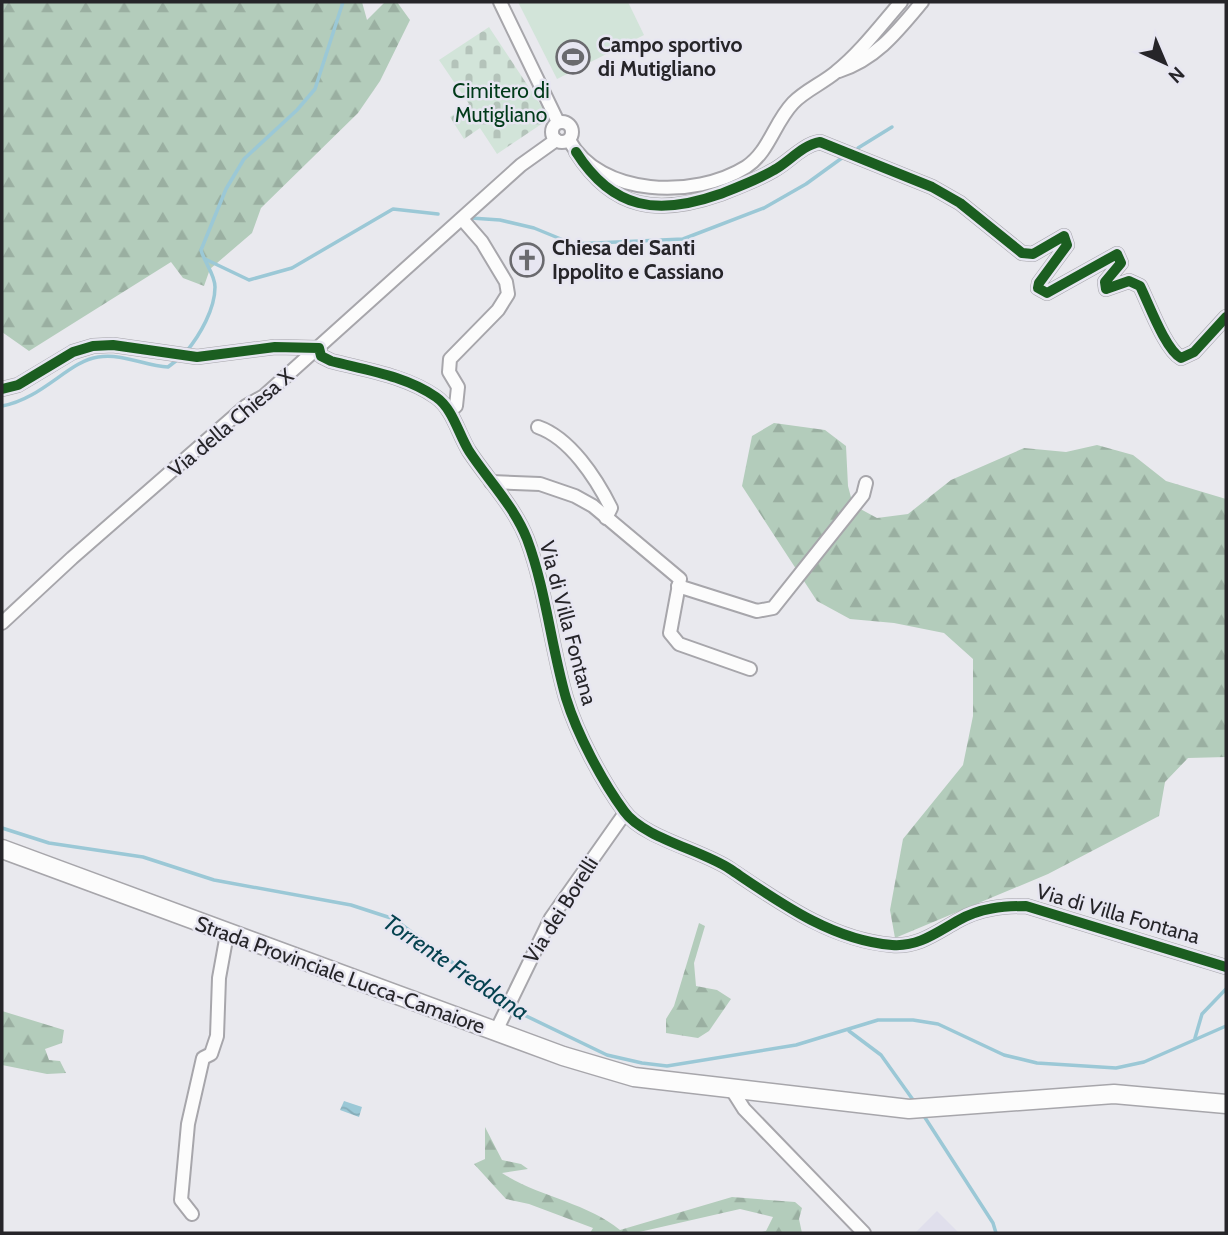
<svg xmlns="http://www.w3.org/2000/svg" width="1228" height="1235" viewBox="0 0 1228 1235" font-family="Cabin,sans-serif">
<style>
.built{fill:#e0dfec}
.forest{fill:url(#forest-firs)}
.cemetery{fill:url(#cemetery-stones)}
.pitch{fill:#d2e4d9}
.water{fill:url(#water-waves)}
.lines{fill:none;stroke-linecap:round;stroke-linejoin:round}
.stream{stroke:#9bc8d6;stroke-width:3.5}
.minor-casing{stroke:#a7a6ab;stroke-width:16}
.secondary-casing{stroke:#a7a6ab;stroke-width:21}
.minor{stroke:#fcfcfc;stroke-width:12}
.secondary{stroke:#fcfcfc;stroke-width:18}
.cycleway-casing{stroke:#e7e6f1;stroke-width:15}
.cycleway{stroke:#1b5e20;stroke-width:10}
.labels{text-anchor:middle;stroke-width:5;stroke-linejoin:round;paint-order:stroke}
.poi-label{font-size:21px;font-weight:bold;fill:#262529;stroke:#e7e6f1;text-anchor:start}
.park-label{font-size:21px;fill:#003a19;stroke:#e7e6f1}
.street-label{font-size:21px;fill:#262529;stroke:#e7e6f1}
.water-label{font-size:23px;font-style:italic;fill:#05424f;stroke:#e7e6f1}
</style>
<defs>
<pattern id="forest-firs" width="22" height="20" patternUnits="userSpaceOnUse" patternTransform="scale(1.75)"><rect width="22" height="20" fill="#b3ccbb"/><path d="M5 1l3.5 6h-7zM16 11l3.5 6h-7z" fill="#9aafa1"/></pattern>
<pattern id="cemetery-stones" width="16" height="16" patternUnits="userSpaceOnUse" patternTransform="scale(1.75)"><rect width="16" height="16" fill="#d2e4d9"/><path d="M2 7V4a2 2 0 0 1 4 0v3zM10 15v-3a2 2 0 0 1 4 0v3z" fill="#b4c3ba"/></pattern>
<pattern id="water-waves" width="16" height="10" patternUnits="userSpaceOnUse" patternTransform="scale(1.75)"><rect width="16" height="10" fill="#9bc8d6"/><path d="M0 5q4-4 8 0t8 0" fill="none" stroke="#85acb8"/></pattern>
</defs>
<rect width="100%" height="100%" fill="#e9e9ee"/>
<polygon class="built" points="937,1211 959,1233 915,1233"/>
<g class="forest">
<polygon points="2,2 362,2 367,20 385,2 397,2 410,20 380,81 358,113 261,208 252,233 210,269 204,286 183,278 171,262 29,351 2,332"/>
<polygon points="774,423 825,430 846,446 848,486 853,505 877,518 908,514 951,480 1024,448 1066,452 1097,445 1133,455 1166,481 1226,499 1226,757 1188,758 1165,782 1159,816 1048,874 895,938 890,910 903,839 963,765 973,716 973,659 944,633 894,623 850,619 817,601 742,486 752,436"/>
<polygon points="699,923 705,926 694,963 696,986 717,990 731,999 709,1031 698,1038 666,1033 666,1019 674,1006"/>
<polygon points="2,1011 64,1030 62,1043 45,1049 49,1060 60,1061 66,1073 47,1074 2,1065"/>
<path d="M485,1127L502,1160L521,1164L528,1169L502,1173C539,1197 586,1202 620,1230L732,1197L795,1202L802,1208L799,1219L802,1233H758L766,1231L773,1217L740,1209L635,1233H590L593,1228L529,1204L506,1199L474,1164L485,1159Z"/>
</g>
<polygon class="cemetery" points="489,27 544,110 546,117 543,123 497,154 480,128 464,139 450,117 469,104 439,60"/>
<polygon class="pitch" points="518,2 628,2 644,35 557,79"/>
<polygon class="water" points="344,1101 362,1107 359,1117 340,1110"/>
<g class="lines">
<g class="stream">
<polyline points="858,148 892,127"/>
<polyline points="471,218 500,220 534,228 573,244 683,239 764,208 806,184 846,155"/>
<polyline points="205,259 249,280 292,268 393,209 438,214"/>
<path d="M186,352C200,335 215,309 215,287C215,274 204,262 201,250L226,189L244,159L297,110L315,89L343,2"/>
<path d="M2,406C42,399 69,361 98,357C123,353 145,366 168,367L181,357"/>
<polyline points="2,828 49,843 143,857 214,880 351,905 394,919 520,1013 607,1055 642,1063 667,1066 796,1045 878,1020 913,1020 938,1024 1004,1055 1037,1063 1116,1068 1144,1062 1226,1026"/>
<polyline points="849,1031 881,1055 916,1104"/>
<polyline points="1195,1038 1202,1014 1226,989"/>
<polyline points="922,1113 993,1223 996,1233"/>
</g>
<defs>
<g id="minor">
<polyline points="500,2 558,122"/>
<path d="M839,71C876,59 897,32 922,2"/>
<circle cx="562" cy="132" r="10"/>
<path d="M569,140C600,197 695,199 746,167C769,152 774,123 793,103C804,91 823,83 836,72C860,53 881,25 901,2"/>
<path d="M576,152C613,210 658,216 720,194C738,187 757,180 774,170C789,162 802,145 820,142L932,187L960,203L1022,253L1033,254L1064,236L1067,245L1039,283L1038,288L1047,293L1117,254L1121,263L1105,282L1106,289L1129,281L1140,286C1149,304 1165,349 1181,358L1194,352L1226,317"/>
<path d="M2,389L18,385L73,352L93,346L113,345L197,357L275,347L319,348L321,356L331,361C366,370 406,376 436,397C453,409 458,433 469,451C488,480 514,506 527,539C546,590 551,646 566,698C577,734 602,781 624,811C643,838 702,850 730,869C779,902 831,940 892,945C919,947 937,932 959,920C980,908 1003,906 1026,906L1226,967"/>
<polyline points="449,411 456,406 458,387 449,372 450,359 498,310 508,294 506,282 482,242 462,219"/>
<path d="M538,427C570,438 596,478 611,508L606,518"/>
<polyline points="491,482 540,484 575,496 593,506 680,579 670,633 679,644 750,669"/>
<polyline points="678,586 757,611 773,608 863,495 866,483"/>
<polyline points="2,623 72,558 246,406 264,396 521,165 556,140"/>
<polyline points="496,1031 551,918 625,813"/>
<polyline points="732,1090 744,1109 864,1233"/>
<polyline points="192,1214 181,1200 188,1124 203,1058 211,1054 217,1036 219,978 227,934"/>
</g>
<polyline id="secondary" points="2,849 563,1056 634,1077 909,1109 1114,1094 1226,1104"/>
</defs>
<use href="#minor" class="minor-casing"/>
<use href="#secondary" class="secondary-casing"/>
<use href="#minor" class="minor"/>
<use href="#secondary" class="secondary"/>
<defs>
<g id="cycleway">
<path d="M576,152C613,210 658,216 720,194C738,187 757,180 774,170C789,162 802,145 820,142L932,187L960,203L1022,253L1033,254L1064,236L1067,245L1039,283L1038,288L1047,293L1117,254L1121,263L1105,282L1106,289L1129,281L1140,286C1149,304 1165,349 1181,358L1194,352L1226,317"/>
<path d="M2,389L18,385L73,352L93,346L113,345L197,357L275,347L319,348L321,356L331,361C366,370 406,376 436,397C453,409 458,433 469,451C488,480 514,506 527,539C546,590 551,646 566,698C577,734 602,781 624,811C643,838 702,850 730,869C779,902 831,940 892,945C919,947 937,932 959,920C980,908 1003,906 1026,906L1226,967"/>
</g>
</defs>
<use href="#cycleway" class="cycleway-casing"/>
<use href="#cycleway" class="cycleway"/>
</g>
<defs>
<symbol id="stadium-ring" viewBox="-11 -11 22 22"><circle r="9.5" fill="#e7e6f1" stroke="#6a6a6e" stroke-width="1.5"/><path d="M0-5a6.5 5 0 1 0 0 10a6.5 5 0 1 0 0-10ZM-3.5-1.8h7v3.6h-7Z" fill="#6a6a6e"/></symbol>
<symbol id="church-ring" viewBox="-11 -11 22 22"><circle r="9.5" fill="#e7e6f1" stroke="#6a6a6e" stroke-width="1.5"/><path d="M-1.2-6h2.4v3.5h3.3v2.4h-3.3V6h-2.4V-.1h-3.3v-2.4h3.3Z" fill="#6a6a6e"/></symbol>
</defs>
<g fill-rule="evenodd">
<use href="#stadium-ring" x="554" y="38" width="38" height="38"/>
<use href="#church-ring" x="508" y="241" width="38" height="38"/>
</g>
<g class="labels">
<g class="poi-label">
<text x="598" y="52">Campo sportivo<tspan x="598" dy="24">di Mutigliano</tspan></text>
<text x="552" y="255">Chiesa dei Santi<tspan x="552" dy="24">Ippolito e Cassiano</tspan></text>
</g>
<g class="park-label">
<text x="501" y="98">Cimitero di<tspan x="501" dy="24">Mutigliano</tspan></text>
</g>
<g class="street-label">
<text transform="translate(231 423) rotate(-40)" y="7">Via della Chiesa X</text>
<text transform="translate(568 623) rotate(75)" y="7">Via di Villa Fontana</text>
<text transform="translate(561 910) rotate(-58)" y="7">Via dei Borelli</text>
<text transform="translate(1118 914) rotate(16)" y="7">Via di Villa Fontana</text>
<text transform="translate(340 975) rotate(20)" y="7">Strada Provinciale Lucca-Camaiore</text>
</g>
<g class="water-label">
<text transform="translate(456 967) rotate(34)" y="8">Torrente Freddana</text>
</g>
</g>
<rect width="1228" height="1235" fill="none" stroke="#262529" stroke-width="7"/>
<g transform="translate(1165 63) rotate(136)" stroke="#e7e6f1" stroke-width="5" paint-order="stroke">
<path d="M0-5L12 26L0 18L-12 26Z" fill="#262529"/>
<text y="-10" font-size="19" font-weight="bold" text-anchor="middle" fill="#262529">N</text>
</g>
</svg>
